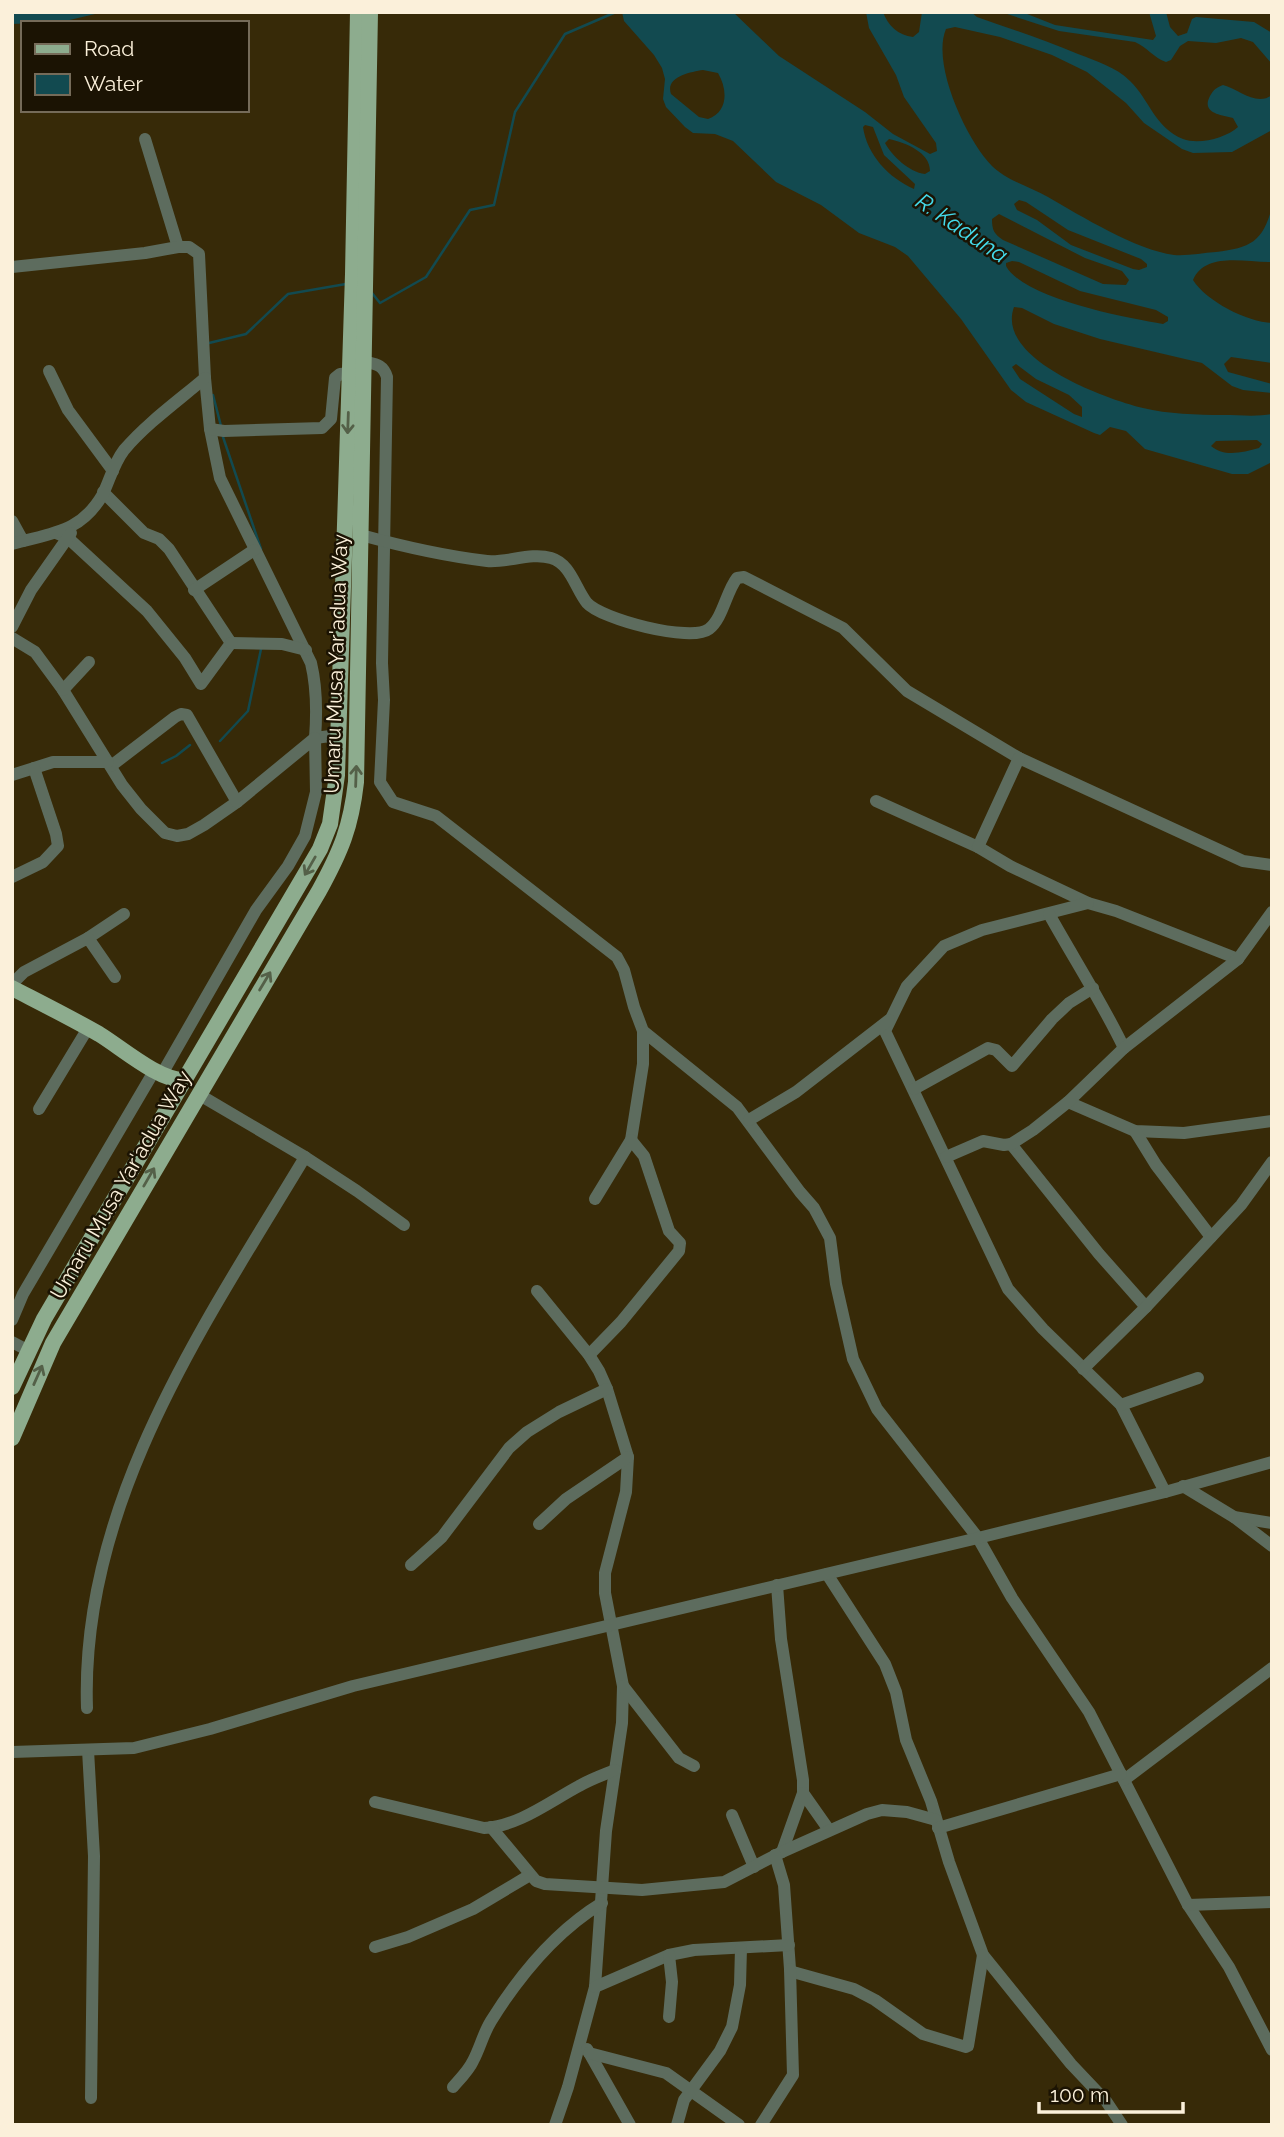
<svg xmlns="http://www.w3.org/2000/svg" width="1284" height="2137" viewBox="0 0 1284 2137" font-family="Raleway,sans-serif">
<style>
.water{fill:#124a50;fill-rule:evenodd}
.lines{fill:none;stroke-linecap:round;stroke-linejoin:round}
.stream{stroke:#124a50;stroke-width:2.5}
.minor{stroke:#5d6c5e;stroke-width:12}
.major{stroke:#8dac8e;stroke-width:16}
.oneway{stroke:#546048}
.labels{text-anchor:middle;stroke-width:5;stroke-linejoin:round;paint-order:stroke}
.street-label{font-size:21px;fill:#fbf0da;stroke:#1b1303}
.water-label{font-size:23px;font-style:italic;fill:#44daea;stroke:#1b1303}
</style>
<rect width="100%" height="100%" fill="#372a08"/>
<g class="water">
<polygon points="12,12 123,12 95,14 61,22 12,24"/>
<path d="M622,12H733L779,56L865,112L893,134L930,154L937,151L936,143L904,97L896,75L869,28L866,12H883C888,26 898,35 913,37L919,32L922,12H971L977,17C1011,29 1045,40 1078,54C1096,61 1116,67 1130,81C1149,99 1155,128 1183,139C1199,145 1226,138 1238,127L1233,118C1220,115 1201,113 1210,96C1214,89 1216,88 1223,85C1239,89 1256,107 1272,95V130L1232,152L1193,153L1182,149L1144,123L1126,103L1087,72L1052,55L1000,37L955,27L946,29C931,64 967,141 992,166C1006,180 1030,187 1048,197C1081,216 1136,250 1174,255C1188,256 1202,253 1216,252C1250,248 1263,242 1272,207V262C1246,263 1206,251 1193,280C1206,301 1247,322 1272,323V363L1231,357L1224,364L1228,372L1272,384V393L1243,390L1232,386L1202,363L1100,339L1054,324L1022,308L1014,307C995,359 1106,399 1143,408C1168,414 1197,415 1223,415C1240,415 1256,417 1272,414V462L1248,474H1232L1145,449L1126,431L1110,427L1100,435L1094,433L1026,402L1011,390L961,319L908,256L895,247L859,233L821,205L776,182L733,141L715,134L693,133L685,127L666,107L663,99L665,79L662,68L654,55L624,21ZM703,70L718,73C728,90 728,112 708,119L699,117L671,94C665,77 690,72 703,70ZM865,125L873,127L884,155L915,184L914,189C889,178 867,155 863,127ZM889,139C906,143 930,152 930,171L925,174C909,172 892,156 885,143ZM1019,200L1026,202L1068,230L1141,259L1147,264V267L1139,270L1133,269L1071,245L1037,220L1017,210L1014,204ZM999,214L1085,258L1122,271L1129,280L1126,285L1103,284L1003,240C994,234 992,230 992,219ZM1012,261L1019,262L1080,291L1156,310L1168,317V321L1163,324C1127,318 1024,299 1006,266V263ZM1016,364L1036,379L1069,395L1082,407V417L1074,414L1020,379L1012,367ZM1257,440L1262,444L1259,448C1243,452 1225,458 1211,446L1216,441Z"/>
<path d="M1001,12H1022L1055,25L1153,40L1156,36L1149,12H1166L1170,27L1178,36L1187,33L1192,19L1196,17L1254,22L1272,33V64L1253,42L1241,38L1216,43L1188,41L1180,46L1171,60L1166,62C1154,58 1147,47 1135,42L1059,31Z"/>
</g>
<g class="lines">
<g class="stream">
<polyline points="372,293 380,303 426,277 470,210 494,205 515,112 565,34 616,12"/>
<polyline points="209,343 246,334 288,294 346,284"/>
<polyline points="213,395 221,426"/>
<polyline points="223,437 261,549"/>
<polyline points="220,741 248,711 261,649"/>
<polyline points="162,763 176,756 190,745"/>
</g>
<g class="minor">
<polyline points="145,139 178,247"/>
<path d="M12,267L145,253L178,247H189L199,254L205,378L210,429L220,478L311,663C317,688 317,712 315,738L338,735"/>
<path d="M363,361C375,364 383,364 387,377L382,663L384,700L380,782L393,802L436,816L617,957L624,970L634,1007L643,1031L737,1107L800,1192L814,1208L830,1238L836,1284L853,1359L877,1409L978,1538L1012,1598L1089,1712L1188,1905L1229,1967L1272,2050"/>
<polyline points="49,371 68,410 113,471"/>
<polyline points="210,429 224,431 322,428 331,419 335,378 340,374 350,373"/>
<polyline points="103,492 144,533 159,539 169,549 231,643"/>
<polyline points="12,521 23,541"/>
<polyline points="56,533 68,538 147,611 185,658 201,684 231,643"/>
<path d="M361,535C401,546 445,556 487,561C507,563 531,552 551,558C571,564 575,588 587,603C601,619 691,643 709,629C723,618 726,592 737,578L744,577L843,628L907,691L1019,758L1243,861L1272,865"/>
<path d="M12,544C51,533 81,533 103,494C110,479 114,463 124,450C147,423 178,401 205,378"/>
<polyline points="194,590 254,550"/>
<polyline points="12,627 31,590 71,533"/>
<polyline points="12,638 35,652 63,690 122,785 141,809 165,833 177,836 188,834 204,825 237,802 315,738 316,792 305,836 288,866 256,910 162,1074"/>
<polyline points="231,643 282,644 306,650"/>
<polyline points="63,690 89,662"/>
<polyline points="111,766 175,717 181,714 187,715 237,802"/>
<polyline points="12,775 53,762 108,762"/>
<polyline points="876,801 978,847 1010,866 1088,903 1116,911 1238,959"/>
<polyline points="978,847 1019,758"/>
<polyline points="12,877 43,862 58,846 56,834 34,768"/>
<polyline points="1088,903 982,930 944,946 907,986 885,1031 1008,1289 1043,1329 1121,1405 1165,1492"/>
<path d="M1049,914C1074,959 1102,1002 1124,1048"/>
<polyline points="88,938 124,914"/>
<polyline points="12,984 24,972 88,938 115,977"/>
<polyline points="914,1089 988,1048 996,1050 1012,1066 1052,1019 1069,1003 1093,988"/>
<polyline points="1068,1102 1135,1131 1184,1133 1272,1121"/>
<polyline points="39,1109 85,1033"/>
<polyline points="749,1120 796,1092 889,1020"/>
<polyline points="1135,1131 1156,1165 1211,1237"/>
<polyline points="1011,1144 1099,1254 1146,1307"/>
<polyline points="305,1157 357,1191 404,1225"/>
<polyline points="946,1157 983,1141 1004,1145 1011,1144 1033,1130 1068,1102 1124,1048 1238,959 1272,912"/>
<polyline points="595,1199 631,1140 643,1064 643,1031"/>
<polyline points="537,1291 589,1355 599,1371 607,1389 628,1457 626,1492 605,1573 605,1593 623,1686 622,1723 606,1831 595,1987 568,2087 555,2125"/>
<polyline points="12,1320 23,1294 153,1073"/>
<polyline points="12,1342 29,1351"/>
<polyline points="589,1355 621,1322 679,1251 680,1243 669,1231 644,1156 631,1140"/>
<polyline points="1083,1369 1146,1307 1241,1205 1272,1162"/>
<polyline points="1121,1405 1198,1378"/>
<polyline points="1183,1486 1234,1517 1272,1523"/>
<polyline points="1234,1517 1272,1546"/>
<polyline points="539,1524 566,1499 628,1457"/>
<polyline points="411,1565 442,1537 509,1448 527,1432 559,1412 607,1389"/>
<polyline points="827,1574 885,1664 896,1692 906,1740 931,1801 949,1862 983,1955 1071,2064 1106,2101 1122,2125"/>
<polyline points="777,1585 781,1639 803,1780 803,1793 782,1852"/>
<polyline points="623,1686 679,1758 694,1766"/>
<path d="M87,1708C80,1503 204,1325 305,1157L198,1094"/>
<polyline points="88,1750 94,1856 91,2098"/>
<polyline points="12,1752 134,1748 210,1729 353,1686 978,1538 1165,1492 1272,1462"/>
<polyline points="1124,1780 1272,1668"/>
<polyline points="803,1793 829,1830"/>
<path d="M375,1802L484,1828C519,1826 549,1802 579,1786C591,1779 603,1775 615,1770"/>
<polyline points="732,1815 754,1867"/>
<polyline points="491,1827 536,1881 545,1884 642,1890 724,1882 782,1852 867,1814 882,1810 907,1812 936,1820"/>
<polyline points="938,1828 1121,1774"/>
<polyline points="775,1855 784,1885 790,1969 793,1972 854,1989 875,2000 923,2034 966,2047 968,2046 983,1955"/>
<polyline points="1188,1905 1272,1902"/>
<polyline points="375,1947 408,1937 473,1909 530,1875"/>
<polyline points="595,1987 669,1955 694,1950 789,1945"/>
<polyline points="669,2017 672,1982 669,1955"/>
<polyline points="587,2049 630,2125"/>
<polyline points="589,2053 666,2073 739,2125"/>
<path d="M453,2087C460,2079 469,2070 473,2061C480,2048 483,2034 491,2021C519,1976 556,1931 602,1903"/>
<polyline points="677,2125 684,2100 720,2051 732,2027 740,1985 741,1948"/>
<polyline points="761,2125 793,2075 790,1969"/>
</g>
<g class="major">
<path d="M12,988C41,1003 71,1018 99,1034C122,1048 158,1080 184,1080"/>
<polyline points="12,1387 44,1319 320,849 330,824 337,775 353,274 358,12"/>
<path d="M12,1438L53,1343L319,891C341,851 351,827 356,782L370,12"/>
</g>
</g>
<defs><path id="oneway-shaft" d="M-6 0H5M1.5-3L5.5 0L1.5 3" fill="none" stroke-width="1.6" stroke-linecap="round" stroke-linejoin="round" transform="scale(1.75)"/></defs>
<g class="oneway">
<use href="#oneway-shaft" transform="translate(348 423) rotate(92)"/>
<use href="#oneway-shaft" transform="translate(356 776) rotate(-88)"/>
<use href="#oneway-shaft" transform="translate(310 866) rotate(120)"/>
<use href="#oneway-shaft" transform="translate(265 981) rotate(-59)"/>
<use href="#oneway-shaft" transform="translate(149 1177) rotate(-60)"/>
<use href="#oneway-shaft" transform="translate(38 1375) rotate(-66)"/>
</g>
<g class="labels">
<g class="street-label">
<text transform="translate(336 664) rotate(-88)" y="7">Umaru Musa Yar'adua Way</text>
<text transform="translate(121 1185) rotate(-60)" y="7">Umaru Musa Yar'adua Way</text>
</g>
<g class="water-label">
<text transform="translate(962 228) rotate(34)" y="8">R. Kaduna</text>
</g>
</g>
<rect width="1284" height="2137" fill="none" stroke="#fbf0da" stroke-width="28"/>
<rect x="21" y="21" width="228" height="91" fill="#1b1303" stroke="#756b59" stroke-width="2"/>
<rect x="35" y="44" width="35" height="10" fill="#8dac8e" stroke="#756b59" stroke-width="2"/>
<text x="84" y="56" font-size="21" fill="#fbf0da">Road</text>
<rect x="35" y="74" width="35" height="21" fill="#124a50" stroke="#756b59" stroke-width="2"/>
<text x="84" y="91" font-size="21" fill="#fbf0da">Water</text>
<path d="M1039 2102v10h144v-10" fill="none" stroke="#fbf0da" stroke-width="3.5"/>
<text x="1050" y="2102" font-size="21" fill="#fbf0da" stroke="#1b1303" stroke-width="5" paint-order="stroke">100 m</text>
</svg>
